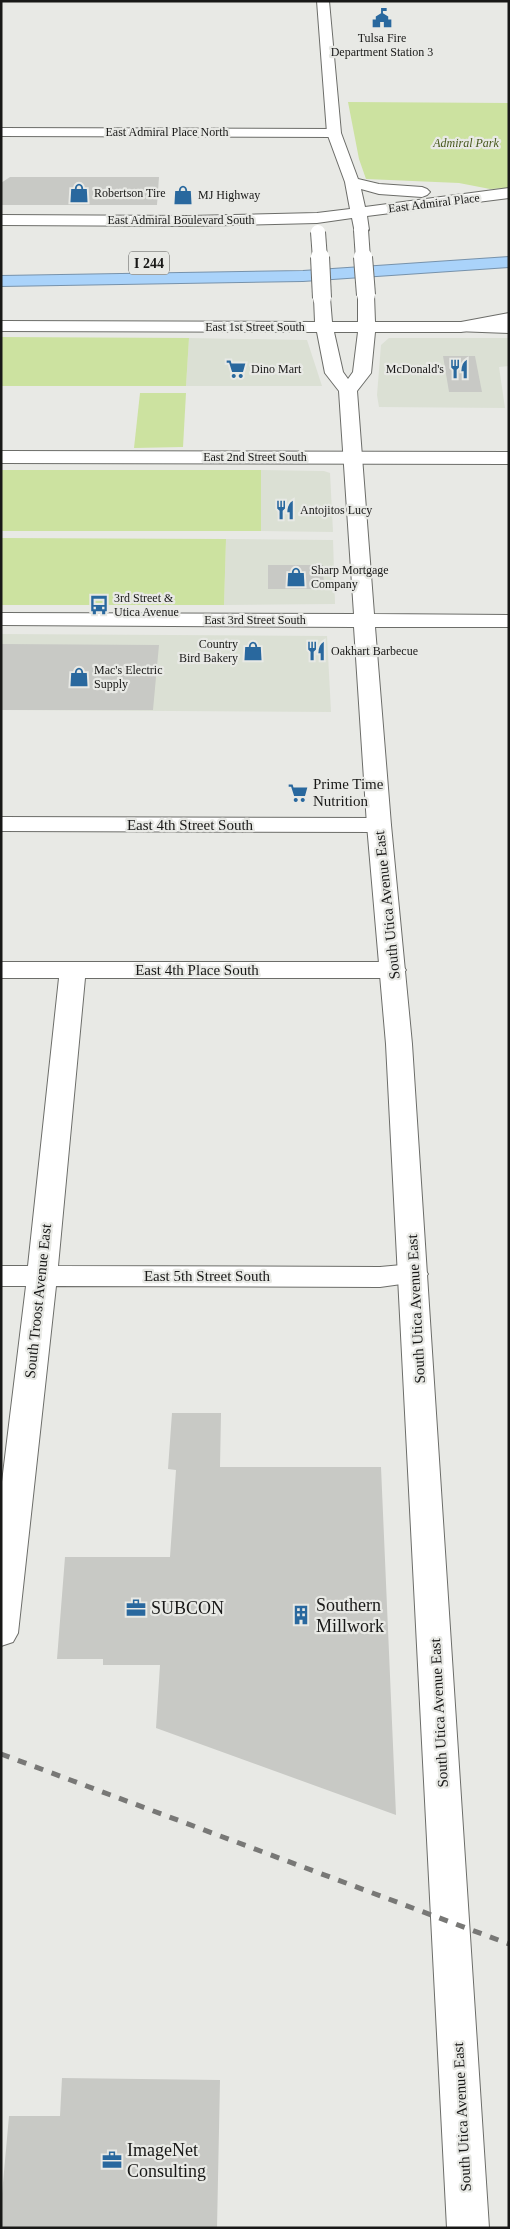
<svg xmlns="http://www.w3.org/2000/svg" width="510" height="2229" viewBox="0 0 510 2229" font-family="'Times New Roman',serif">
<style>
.built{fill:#dbe0d4}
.green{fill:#cce2a0}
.building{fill:#c8c9c5}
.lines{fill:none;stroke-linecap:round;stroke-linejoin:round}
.street-casing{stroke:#6c6d69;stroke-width:2}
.secondary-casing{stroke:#6c6d69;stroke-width:2}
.highway-casing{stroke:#7792ab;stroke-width:2}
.street{fill:#fff;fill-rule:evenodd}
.secondary{fill:#fff;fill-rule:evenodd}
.highway{fill:#aad3fa;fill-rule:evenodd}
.rail{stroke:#787876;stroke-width:5;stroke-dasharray:9 9;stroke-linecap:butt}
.secondary-bridge-far1-casing{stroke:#6c6d69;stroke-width:16;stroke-linecap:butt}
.secondary-bridge-casing{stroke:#6c6d69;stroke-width:20;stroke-linecap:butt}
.secondary-bridge-far1{stroke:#fff;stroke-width:14}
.secondary-bridge{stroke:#fff;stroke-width:18}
.labels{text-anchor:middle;stroke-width:4.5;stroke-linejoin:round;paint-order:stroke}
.far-poi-label{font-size:12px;fill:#181817;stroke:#e8e9e5;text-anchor:start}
.far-street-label{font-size:12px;fill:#181817;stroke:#e8e9e5}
.far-park-label{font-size:12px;font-style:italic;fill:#47581d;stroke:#e8e9e5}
.shield{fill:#e8e9e5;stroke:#565755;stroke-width:1}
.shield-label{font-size:14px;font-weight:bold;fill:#181817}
.poi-label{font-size:15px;fill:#181817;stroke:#e8e9e5;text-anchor:start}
.street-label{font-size:15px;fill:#181817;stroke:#e8e9e5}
.near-poi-label{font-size:18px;fill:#181817;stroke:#e8e9e5;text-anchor:start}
</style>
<rect width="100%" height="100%" fill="#e8e9e5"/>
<g class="built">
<polygon points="189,338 307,340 322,386 186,386"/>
<polygon points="389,338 509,338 509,366 499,367 505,408 379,407 377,395 381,345"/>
<polygon points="261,470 324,471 330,473 333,532 261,531"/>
<polygon points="226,539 333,540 335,604 224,605"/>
<polygon points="1,634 327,636 331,712 1,710"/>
</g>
<g class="green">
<polygon points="348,102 509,103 509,188 490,189 459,183 366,179 359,159"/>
<polygon points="1,337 189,338 186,386 1,386"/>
<polygon points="140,393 186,393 183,447 134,448"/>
<polygon points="2,470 261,470 261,531 1,531"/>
<polygon points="2,538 226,539 224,605 1,605"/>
</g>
<g class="building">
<polygon points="10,177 159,177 157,205 1,205 1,183"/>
<polygon points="443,356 475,356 482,392 449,392"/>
<polygon points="268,565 323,565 324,589 268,589"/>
<polygon points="1,644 159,645 153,710 1,710"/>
<polygon points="172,1413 221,1413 220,1467 381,1467 396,1815 156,1728 160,1665 103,1665 103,1659 57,1659 65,1557 170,1557 176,1470 168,1469"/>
<polygon points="62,2078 220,2080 217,2228 1,2228 1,2205 9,2116 60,2116"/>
</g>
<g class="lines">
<defs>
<g id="street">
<polygon points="1,128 334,129 341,133 334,137 1,136"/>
<polygon points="461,322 509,323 509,333 455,331 453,327 455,323"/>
<polygon points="1,451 509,452 509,464 1,463"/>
<polygon points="1,817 379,818 387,820 391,825 387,830 379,832 1,831"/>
<polygon points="1,962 393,962 402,965 406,970 402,975 393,978 85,978 58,1266 380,1267 413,1264 423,1267 428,1274 423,1281 380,1287 56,1286 18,1633 13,1642 1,1646 1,1490 26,1286 1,1286 1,1266 28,1266 59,978 1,978"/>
</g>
<g id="secondary">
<polygon points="317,1 329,1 341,133 358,179 379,184 422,187 427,189 430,192 427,195 422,197 379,194 361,189 365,207 509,188 509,198 367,216 369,230 367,233 355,233 352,218 317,223 189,226 1,225 1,215 189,216 317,213 350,209 345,182 327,133"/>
<path d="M366,290L372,292L374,295L375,322H461L509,313V323L461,332H375L371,373L357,391L374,614L509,615V627H375L391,825L412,1044L489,2228H447L386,1044L367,825L354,627L1,625V613L354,614L339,391L325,373L317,332L1,331V321L315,322L314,298L316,294H328L330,298L332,322H358V295L360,292ZM334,332H358L353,372L348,379L343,372Z"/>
</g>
<polygon id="highway" points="509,257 509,267 303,281 1,286 1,276 303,271"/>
</defs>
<use href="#street" class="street-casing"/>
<use href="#secondary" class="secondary-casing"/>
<use href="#highway" class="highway-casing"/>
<use href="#street" class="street"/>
<use href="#secondary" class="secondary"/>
<use href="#highway" class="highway"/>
<polyline class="rail" points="1,1754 509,1944"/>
<defs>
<g id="secondary-bridge-far1">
<polyline points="361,230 363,259"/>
<polyline points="318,232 320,259"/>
</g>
<g id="secondary-bridge">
<polyline points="320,257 322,298"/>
<polyline points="363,257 366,295"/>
</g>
</defs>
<use href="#secondary-bridge-far1" class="secondary-bridge-far1-casing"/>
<use href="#secondary-bridge" class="secondary-bridge-casing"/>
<use href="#secondary-bridge-far1" class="secondary-bridge-far1"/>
<use href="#secondary-bridge" class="secondary-bridge"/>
</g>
<defs>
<symbol id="civic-bare" viewBox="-9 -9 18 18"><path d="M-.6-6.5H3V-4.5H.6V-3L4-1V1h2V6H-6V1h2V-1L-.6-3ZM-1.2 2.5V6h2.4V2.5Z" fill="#29689e" stroke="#e8e9e5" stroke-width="2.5" paint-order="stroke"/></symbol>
<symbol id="shop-bare" viewBox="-9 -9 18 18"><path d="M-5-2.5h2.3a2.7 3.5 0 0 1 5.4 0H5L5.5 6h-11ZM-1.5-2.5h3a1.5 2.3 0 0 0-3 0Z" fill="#29689e" stroke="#e8e9e5" stroke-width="2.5" paint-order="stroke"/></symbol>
<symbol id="supermarket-bare" viewBox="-9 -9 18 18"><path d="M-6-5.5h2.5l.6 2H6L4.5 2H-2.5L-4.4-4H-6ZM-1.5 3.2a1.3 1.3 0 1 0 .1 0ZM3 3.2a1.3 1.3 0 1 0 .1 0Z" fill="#29689e" stroke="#e8e9e5" stroke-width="2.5" paint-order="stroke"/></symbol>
<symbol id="restaurant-bare" viewBox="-9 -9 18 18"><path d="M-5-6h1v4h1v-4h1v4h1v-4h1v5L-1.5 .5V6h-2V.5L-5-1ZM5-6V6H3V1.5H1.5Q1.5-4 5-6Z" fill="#29689e" stroke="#e8e9e5" stroke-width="2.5" paint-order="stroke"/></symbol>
<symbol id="bus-bare" viewBox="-9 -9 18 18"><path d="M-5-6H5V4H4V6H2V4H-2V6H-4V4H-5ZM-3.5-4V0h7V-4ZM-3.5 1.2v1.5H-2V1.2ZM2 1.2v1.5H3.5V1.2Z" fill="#29689e" stroke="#e8e9e5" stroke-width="2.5" paint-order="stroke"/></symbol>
<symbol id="office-bare" viewBox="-9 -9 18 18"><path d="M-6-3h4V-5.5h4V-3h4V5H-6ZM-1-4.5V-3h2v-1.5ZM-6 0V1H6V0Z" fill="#29689e" stroke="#e8e9e5" stroke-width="2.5" paint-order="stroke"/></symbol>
<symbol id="building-bare" viewBox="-9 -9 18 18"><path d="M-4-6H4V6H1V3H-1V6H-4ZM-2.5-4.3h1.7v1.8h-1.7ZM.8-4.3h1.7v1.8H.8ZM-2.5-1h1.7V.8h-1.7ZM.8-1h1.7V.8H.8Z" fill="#29689e" stroke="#e8e9e5" stroke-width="2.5" paint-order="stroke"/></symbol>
</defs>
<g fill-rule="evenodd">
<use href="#civic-bare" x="368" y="4" width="28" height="28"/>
<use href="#shop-bare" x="65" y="179" width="28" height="28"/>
<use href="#shop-bare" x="169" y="181" width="28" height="28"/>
<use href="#supermarket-bare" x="222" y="355" width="28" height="28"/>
<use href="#restaurant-bare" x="445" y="355" width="28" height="28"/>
<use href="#restaurant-bare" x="271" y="496" width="28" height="28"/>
<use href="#shop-bare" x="282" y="563" width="28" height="28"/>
<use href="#bus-bare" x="85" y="591" width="28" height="28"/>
<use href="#shop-bare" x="239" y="637" width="28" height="28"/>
<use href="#restaurant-bare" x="302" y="637" width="28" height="28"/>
<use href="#shop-bare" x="65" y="663" width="28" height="28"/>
<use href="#supermarket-bare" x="284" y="779" width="28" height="28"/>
<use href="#office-bare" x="122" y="1594" width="28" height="28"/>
<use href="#building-bare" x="287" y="1601" width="28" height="28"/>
<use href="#office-bare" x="98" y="2146" width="28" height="28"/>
</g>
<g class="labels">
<g class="far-poi-label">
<text x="382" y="42" text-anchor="middle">Tulsa Fire<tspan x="382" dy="14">Department Station 3</tspan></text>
<text x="94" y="197">Robertson Tire</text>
<text x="198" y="199">MJ Highway</text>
<text x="251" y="373">Dino Mart</text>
<text x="444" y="373" text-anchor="end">McDonald's</text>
<text x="300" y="514">Antojitos Lucy</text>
<text x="311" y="574">Sharp Mortgage<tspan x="311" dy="14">Company</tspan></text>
<text x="114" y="602">3rd Street &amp;<tspan x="114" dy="14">Utica Avenue</tspan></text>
<text x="238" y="648" text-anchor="end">Country<tspan x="238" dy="14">Bird Bakery</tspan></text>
<text x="331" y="655">Oakhart Barbecue</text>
<text x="94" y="674">Mac's Electric<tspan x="94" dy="14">Supply</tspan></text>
</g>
<g class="far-street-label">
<text x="167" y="136">East Admiral Place North</text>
<text transform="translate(434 203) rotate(-7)" y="4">East Admiral Place</text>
<text x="181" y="224">East Admiral Boulevard South</text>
<text x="255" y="331">East 1st Street South</text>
<text x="255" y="461">East 2nd Street South</text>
<text x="255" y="624">East 3rd Street South</text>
</g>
<g class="far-park-label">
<text x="466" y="147">Admiral Park</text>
</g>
<rect class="shield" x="129" y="251.5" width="40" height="23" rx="4"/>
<g class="shield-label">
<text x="149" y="268">I 244</text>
</g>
<g class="poi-label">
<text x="313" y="789">Prime Time<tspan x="313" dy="17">Nutrition</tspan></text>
</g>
<g class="street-label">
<text x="190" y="830">East 4th Street South</text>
<text transform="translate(387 905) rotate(-96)" y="5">South Utica Avenue East</text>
<text x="197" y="975">East 4th Place South</text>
<text x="207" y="1281">East 5th Street South</text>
<text transform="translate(38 1301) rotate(-84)" y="5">South Troost Avenue East</text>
<text transform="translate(416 1309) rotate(-93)" y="5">South Utica Avenue East</text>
<text transform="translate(439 1713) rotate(-93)" y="5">South Utica Avenue East</text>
<text transform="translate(462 2117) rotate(-93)" y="5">South Utica Avenue East</text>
</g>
<g class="near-poi-label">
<text x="316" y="1611">Southern<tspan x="316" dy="21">Millwork</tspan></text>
<text x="151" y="1614">SUBCON</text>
<text x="127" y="2156">ImageNet<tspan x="127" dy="21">Consulting</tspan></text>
</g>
</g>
<rect width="510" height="2229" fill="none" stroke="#181817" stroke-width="5"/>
</svg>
